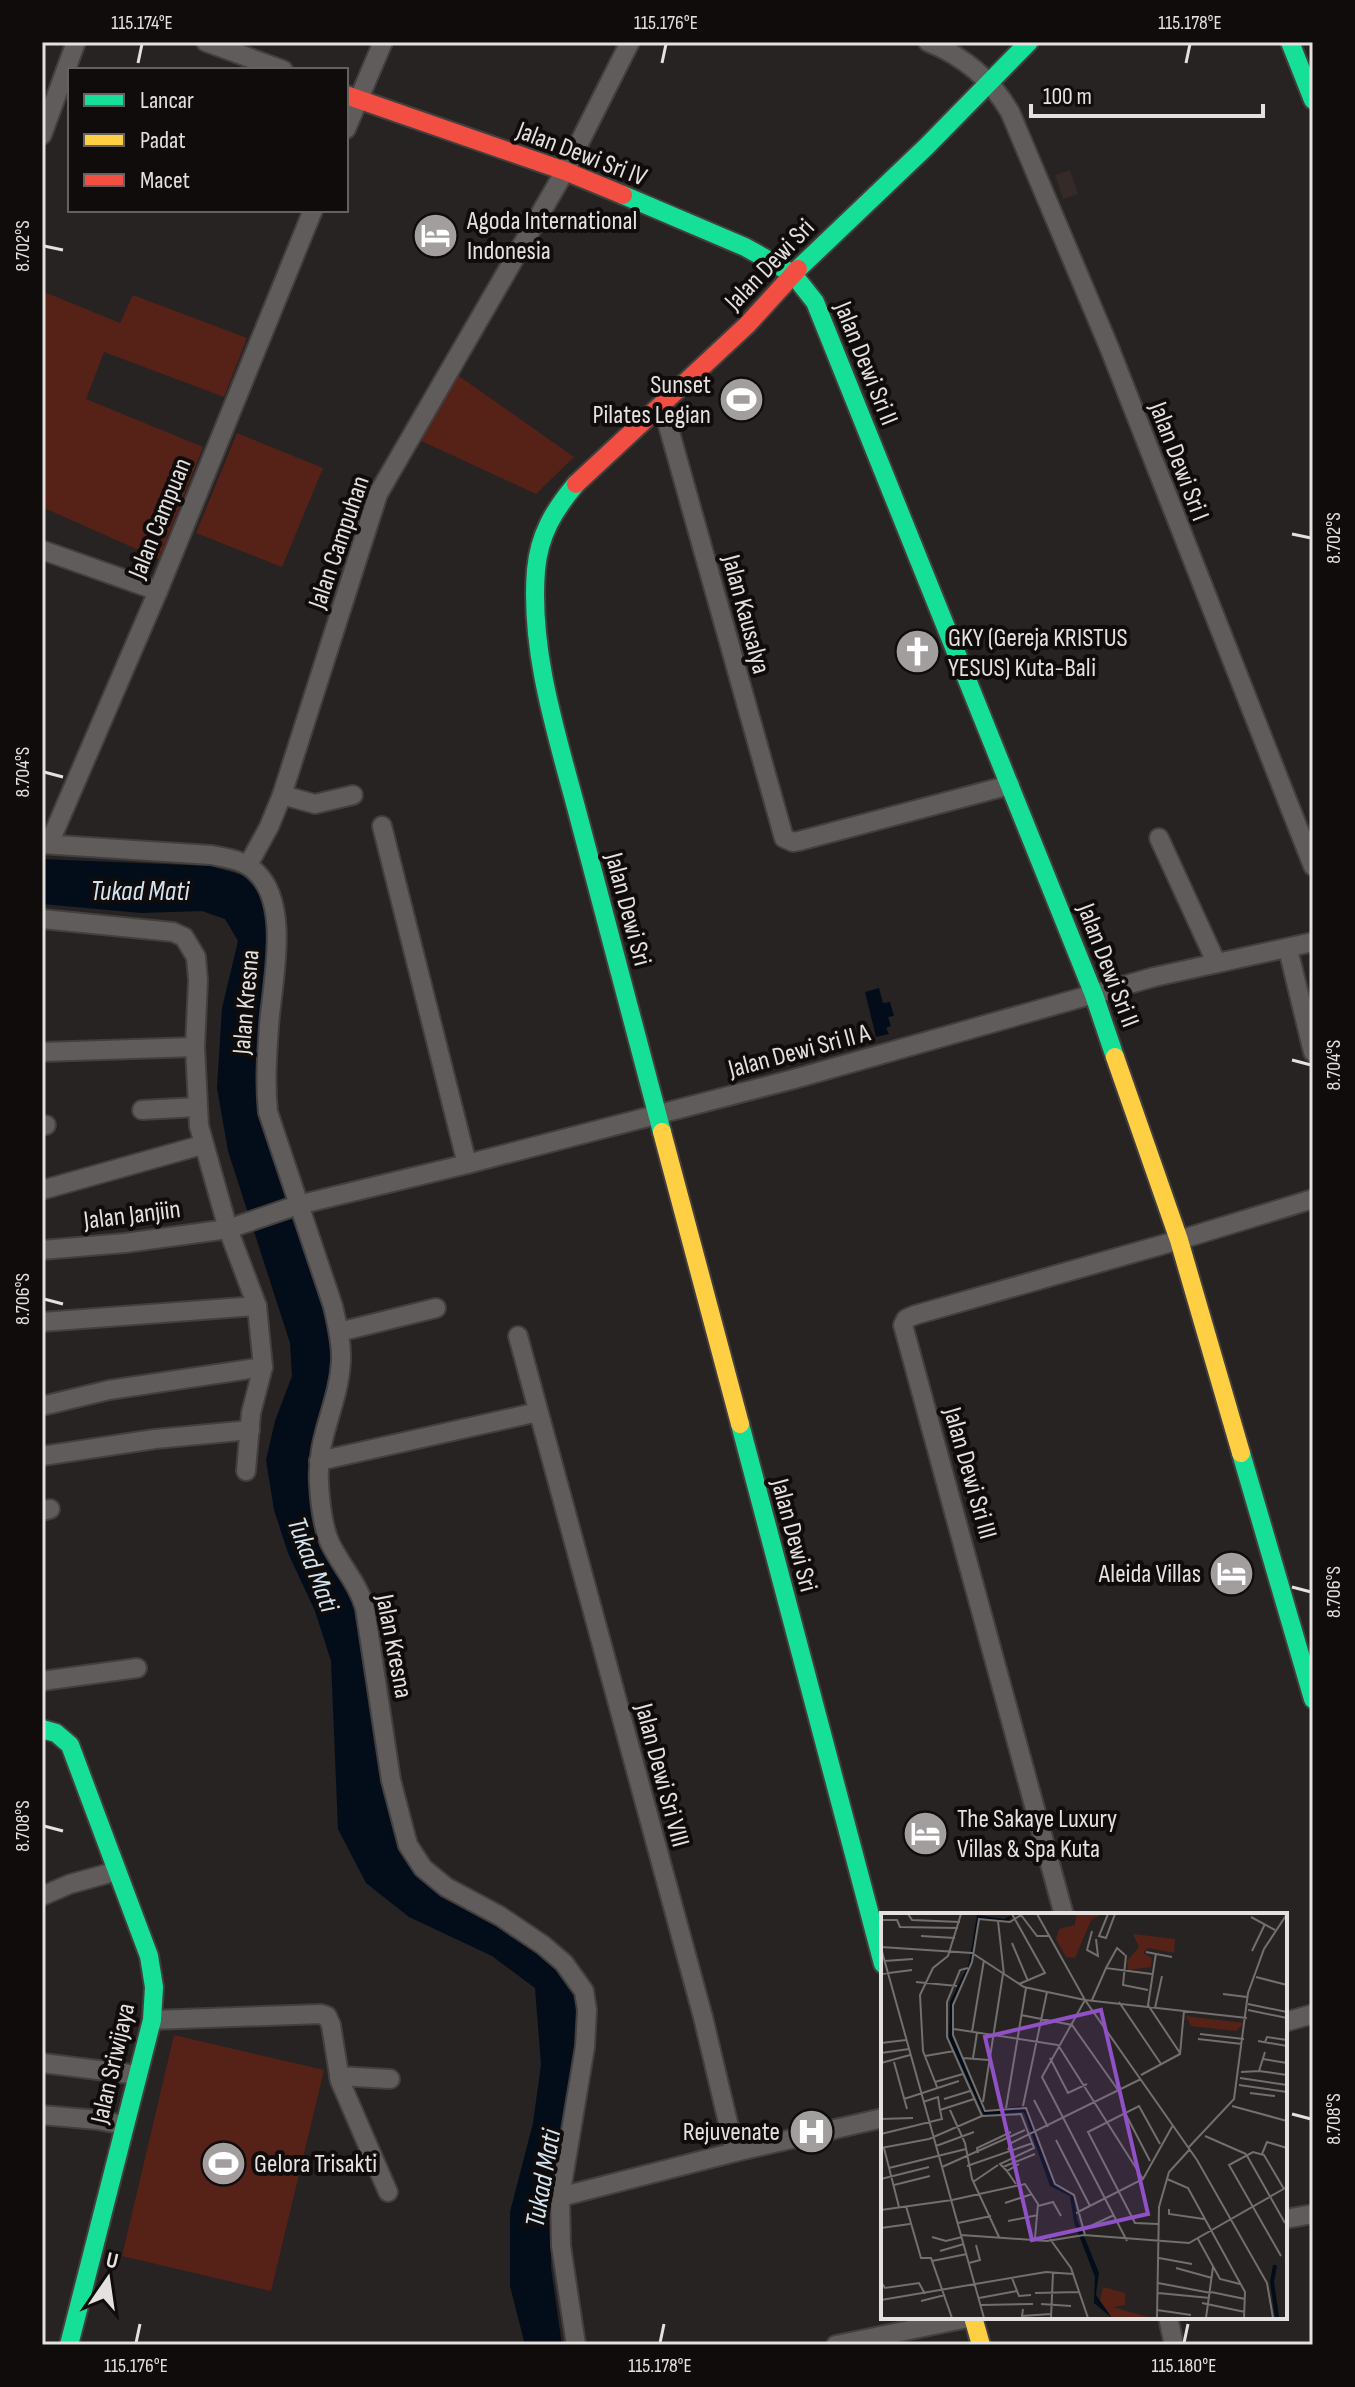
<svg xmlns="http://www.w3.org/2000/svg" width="1355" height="2387" viewBox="0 0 1355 2387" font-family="'Sofia Sans Condensed',sans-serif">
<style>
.built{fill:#352a27}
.green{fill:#562217}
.water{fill:#030d19}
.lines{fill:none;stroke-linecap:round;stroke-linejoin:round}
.street-casing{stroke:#423f3e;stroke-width:22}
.fast-casing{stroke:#423f3e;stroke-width:22}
.slow-casing{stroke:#423f3e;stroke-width:22}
.jam-casing{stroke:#423f3e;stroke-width:22}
.street{stroke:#5f5c5b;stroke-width:18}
.fast{stroke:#16e098;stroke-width:18}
.slow{stroke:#ffcf43;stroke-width:18}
.jam{stroke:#f24e42;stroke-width:18}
.ticks{fill:none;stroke:#e5e1e0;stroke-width:3}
.labels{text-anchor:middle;stroke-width:8;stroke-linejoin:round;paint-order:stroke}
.street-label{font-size:26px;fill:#e5e1e0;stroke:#0f0c0b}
.poi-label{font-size:26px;fill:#e5e1e0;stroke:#0f0c0b;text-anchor:start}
.water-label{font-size:28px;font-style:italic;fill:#d3e4f1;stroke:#0f0c0b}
.inset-river{fill:none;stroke:#030d19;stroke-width:4}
.inset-road{fill:none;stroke:#726f6e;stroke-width:2}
.view{fill:#9050c6;fill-opacity:0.15;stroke:#9050c6;stroke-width:4}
.inset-edge{fill:none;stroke:#e5e1e0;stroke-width:4}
.neatline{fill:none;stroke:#e5e1e0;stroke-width:3}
.ticks-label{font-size:20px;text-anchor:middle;fill:#e5e1e0}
</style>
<rect width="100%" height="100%" fill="#262322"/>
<polygon class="built" points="1070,170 1078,194 1063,199 1055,175"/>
<g class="green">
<polygon points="42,291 120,323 133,295 247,338 224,397 104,352 86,399 203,447 159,559 42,507"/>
<polygon points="456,374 574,457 536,494 417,439"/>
<polygon points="237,433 323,468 282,567 196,533"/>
<polygon points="174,2035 324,2070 271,2291 122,2256"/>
</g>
<g class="water">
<polygon points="42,859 210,866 243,875 262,894 274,929 257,1078 271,1152 332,1328 336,1363 316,1497 360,1609 392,1824 404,1856 423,1879 561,1965 578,1984 584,2013 550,2215 551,2268 562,2345 525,2345 510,2286 510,2212 533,2123 541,2065 535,1988 492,1956 409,1917 366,1883 338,1829 331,1661 315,1611 288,1553 274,1510 266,1460 275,1421 292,1376 290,1343 228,1151 217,1088 222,1008 238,941 225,919 202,911 141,913 42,904"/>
<polygon points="879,988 883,1003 890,1002 894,1016 888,1017 891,1026 886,1028 889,1034 876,1037 865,992"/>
</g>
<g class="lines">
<defs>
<g id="street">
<polyline points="206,42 283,70"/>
<path d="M928,42C963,56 991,79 1010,112L1109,347L1313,866"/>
<polyline points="346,129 383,42"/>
<polyline points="42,135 76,42"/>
<polyline points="662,404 784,838 793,842 799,841 1010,785"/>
<polyline points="42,550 158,591"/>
<polyline points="282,795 315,804 353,795"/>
<polyline points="382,826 467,1164"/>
<polyline points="1159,838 1216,962"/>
<path d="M42,844L211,855C227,858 244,860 256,872C291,905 272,983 269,1026C267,1055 265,1083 268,1112L333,1306C337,1324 342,1343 341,1361C339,1404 316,1437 319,1483C320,1502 322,1525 330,1543C341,1566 358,1583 365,1608L391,1780L408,1845L423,1868L446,1887L500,1916L543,1945L564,1963L584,1991L587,2010L585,2047L560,2197L561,2246L576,2345"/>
<polyline points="49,844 158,591 313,210"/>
<polyline points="248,865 269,827 282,795 378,494 565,171 630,42"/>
<polyline points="42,919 173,932 184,937 196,957 198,980 195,1047 199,1126 228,1229 257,1306 263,1367 109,1390 42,1406"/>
<polyline points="1288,949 1313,1052"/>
<polyline points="42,1052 195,1047"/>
<polyline points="142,1110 197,1107"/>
<polyline points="42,1126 46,1125"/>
<polyline points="42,1190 202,1145"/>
<polyline points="42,1250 125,1243 228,1229 298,1205 467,1164 794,1079 1154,977 1313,942"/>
<polyline points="42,1322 257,1306"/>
<polyline points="339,1332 436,1308"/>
<polyline points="518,1336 703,2017 735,2152"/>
<polyline points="42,1456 155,1439 250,1430"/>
<polyline points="319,1461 538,1412"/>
<polyline points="246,1471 251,1413 263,1367"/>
<polyline points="42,1511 50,1509"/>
<polyline points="42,1681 137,1668"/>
<polyline points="42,1896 70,1884 117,1871"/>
<polyline points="1064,1915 903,1325 906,1319 915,1315 1179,1240 1313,1199"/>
<polyline points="152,2020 321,2014 327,2016 331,2025 340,2081 388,2192"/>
<polyline points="1285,2022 1313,2014"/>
<polyline points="42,2063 138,2075"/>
<polyline points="339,2076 390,2079"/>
<polyline points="42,2115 98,2120 124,2125"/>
<polyline points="560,2197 735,2152 883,2118"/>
<polyline points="1285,2219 1313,2214"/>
<polyline points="1168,2317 1174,2345"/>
<polyline points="836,2345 973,2317"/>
</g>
<g id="fast">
<polyline points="1290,42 1313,100"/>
<polyline points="623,195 745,247 793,274 815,302 1094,995 1115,1057"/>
<polyline points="798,269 926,147 1029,42"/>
<path d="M576,484C554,510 539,535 536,570C529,656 560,744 581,826C608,928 635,1030 662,1132"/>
<polyline points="740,1424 883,1964"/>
<polyline points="1241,1453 1313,1699"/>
<polyline points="42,1729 56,1733 70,1745 149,1956 154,1987 152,2020 69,2345"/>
</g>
<g id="slow">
<polyline points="1115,1057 1179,1240 1241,1453"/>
<polyline points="662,1132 740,1424"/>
<polyline points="973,2317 981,2345"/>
</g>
<g id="jam">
<polyline points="346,95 565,171 623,195"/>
<polyline points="576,484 747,325 798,269"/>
</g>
</defs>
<use href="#street" class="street-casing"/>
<use href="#fast" class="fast-casing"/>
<use href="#slow" class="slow-casing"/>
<use href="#jam" class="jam-casing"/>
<use href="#street" class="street"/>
<use href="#fast" class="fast"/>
<use href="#slow" class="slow"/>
<use href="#jam" class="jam"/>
</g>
<path class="ticks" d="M138,63L142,44M662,63L666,44M1186,63L1190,44M44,246L63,250M1292,534L1311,538M44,772L63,777M1292,1060L1311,1065M44,1299L63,1304M1292,1587L1311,1592M44,1826L63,1831M1292,2114L1311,2119M136,2343L140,2324M660,2343L664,2324M1184,2343L1188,2324"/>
<defs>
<symbol id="hotel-disc" viewBox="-11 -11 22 22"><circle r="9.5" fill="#a29e9e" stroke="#0f0c0b"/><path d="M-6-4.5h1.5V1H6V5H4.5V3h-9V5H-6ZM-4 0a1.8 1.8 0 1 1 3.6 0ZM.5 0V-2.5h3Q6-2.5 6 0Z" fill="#fff"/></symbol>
<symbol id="stadium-disc" viewBox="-11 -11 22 22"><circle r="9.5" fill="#a29e9e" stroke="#0f0c0b"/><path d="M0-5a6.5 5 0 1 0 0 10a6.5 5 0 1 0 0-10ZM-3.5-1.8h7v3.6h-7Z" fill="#fff"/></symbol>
<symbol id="church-disc" viewBox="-11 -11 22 22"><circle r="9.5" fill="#a29e9e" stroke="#0f0c0b"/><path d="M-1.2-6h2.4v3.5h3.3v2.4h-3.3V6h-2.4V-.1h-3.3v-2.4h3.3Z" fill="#fff"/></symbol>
<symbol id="hospital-disc" viewBox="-11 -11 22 22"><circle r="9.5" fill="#a29e9e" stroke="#0f0c0b"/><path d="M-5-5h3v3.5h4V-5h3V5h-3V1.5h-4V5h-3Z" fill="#fff"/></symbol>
</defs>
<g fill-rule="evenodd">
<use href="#hotel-disc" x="410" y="210" width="51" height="51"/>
<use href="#stadium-disc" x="716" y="374" width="51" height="51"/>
<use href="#church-disc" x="892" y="626" width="51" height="51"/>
<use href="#hotel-disc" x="1206" y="1548" width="51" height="51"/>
<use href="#hotel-disc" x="900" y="1808" width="51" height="51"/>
<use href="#hospital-disc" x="786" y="2106" width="51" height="51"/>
<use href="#stadium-disc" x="198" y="2138" width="51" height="51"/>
</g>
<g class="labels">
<g class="street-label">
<text transform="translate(582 153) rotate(21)" y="9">Jalan Dewi Sri IV</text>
<text transform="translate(769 264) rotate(-46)" y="9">Jalan Dewi Sri</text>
<text transform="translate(867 363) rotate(68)" y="9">Jalan Dewi Sri II</text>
<text transform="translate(1180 461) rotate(69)" y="9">Jalan Dewi Sri I</text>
<text transform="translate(159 518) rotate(-68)" y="9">Jalan Campuan</text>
<text transform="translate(338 542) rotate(-71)" y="9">Jalan Campuhan</text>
<text transform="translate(747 614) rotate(75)" y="9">Jalan Kausalya</text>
<text transform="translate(629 909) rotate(75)" y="9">Jalan Dewi Sri</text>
<text transform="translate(1109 965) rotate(69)" y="9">Jalan Dewi Sri II</text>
<text transform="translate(245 1002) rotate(-85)" y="9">Jalan Kresna</text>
<text transform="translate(799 1050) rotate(-15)" y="9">Jalan Dewi Sri II A</text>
<text transform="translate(132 1214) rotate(-7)" y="9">Jalan Janjiin</text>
<text transform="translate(971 1473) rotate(74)" y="9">Jalan Dewi Sri III</text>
<text transform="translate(795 1535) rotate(75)" y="9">Jalan Dewi Sri</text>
<text transform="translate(395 1646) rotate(79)" y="9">Jalan Kresna</text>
<text transform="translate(663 1775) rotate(75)" y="9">Jalan Dewi Sri VIII</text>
<text transform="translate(112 2063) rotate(-77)" y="9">Jalan Sriwijaya</text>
</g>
<g class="poi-label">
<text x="467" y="229">Agoda International<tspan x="467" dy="30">Indonesia</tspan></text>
<text x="711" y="393" text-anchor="end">Sunset<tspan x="711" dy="30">Pilates Legian</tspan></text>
<text x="948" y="646">GKY (Gereja KRISTUS<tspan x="948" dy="30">YESUS) Kuta-Bali</tspan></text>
<text x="1201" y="1582" text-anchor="end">Aleida Villas</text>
<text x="957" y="1827">The Sakaye Luxury<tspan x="957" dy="30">Villas &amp; Spa Kuta</tspan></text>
<text x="780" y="2140" text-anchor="end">Rejuvenate</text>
<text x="254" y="2172">Gelora Trisakti</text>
</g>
<g class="water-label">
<text x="140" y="900">Tukad Mati</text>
<text transform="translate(314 1564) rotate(69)" y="10">Tukad Mati</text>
<text transform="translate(542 2178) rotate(-80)" y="10">Tukad Mati</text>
</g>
</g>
<g transform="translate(881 1913)">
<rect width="406" height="406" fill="#262322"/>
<path d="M195,1H221L210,7L194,45L185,44L175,26L178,16L194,12ZM252,21L294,26L293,40L267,35L262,40L271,45L270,54L247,57L246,48L258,34ZM305,103L363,110L355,118L310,113ZM222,374L244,380V392L232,394L271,405H231L219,388Z" fill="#562217"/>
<path d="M134,1L127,8L97,5L90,49L71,92V122L104,199L139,193L146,198L173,271L193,284L196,306L218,360L215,382L231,405L213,390L214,364L193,309L189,283L169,273L143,199L103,202L68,126L69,89L88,50L96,2L123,6Z" fill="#030d19"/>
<path class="inset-river" d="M394,352L391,369L396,404"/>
<path class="inset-road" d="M27,1L31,7L79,9M131,1L164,60L138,71M156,1L204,87L316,247L386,370L392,405M227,1L218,23L225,25L234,1M370,4L394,17M0,7H16L19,14L77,15M117,8L123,62M211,18L206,37L217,43L215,26M40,23L74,25M168,23H156L140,2L129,9L98,6L91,49L72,92V122L104,198L145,195L174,271L193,282L204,322M131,30L147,68M0,34L91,40L143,74L204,87L366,105M0,35L103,405M371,38L384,11M265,39L291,44M275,40L267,92L299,140M245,42L242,72L267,77M3,48L32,46M87,55L79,57L66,89V124L101,203M225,55L236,35L244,42M0,61L31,57M375,64L406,72M35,69L76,73M342,81L366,84M204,87L161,164L246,328M211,87L225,55L271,61M238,89L280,151M367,91L406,99M274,95L281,63M367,97L406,105M140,102L191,112L237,177M73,116L177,132M91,119L103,47M319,121L363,126M317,126L361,131M377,128L406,133M384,129L386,124L406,127M0,130L25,127M177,132L262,266M0,140L28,136M44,143L73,138M82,145L108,147M92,145L96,120M169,145L187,180L206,171M382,146L406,150M13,149L26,196M0,150L29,142M378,158L406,162M360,159L378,158L384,139M260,162L299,141L303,98M359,165L406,172M54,169L82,161M358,172L406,179M56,174L42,138L39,82L52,55L67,43L80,1M369,180L394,183M23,186L78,168M63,186L89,178M153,187L167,214M42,189L57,184L59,197M102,189L122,61M142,193L166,79M351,193L406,208M125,195L145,75M69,197L84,230L91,266L118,324M243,198L269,248M101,203L140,201L153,235L119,251L126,258M0,206L32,205M0,221L61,206L59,197L93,186M324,223L365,241M175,227L209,293M55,233L93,219M308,234L353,186L367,80L383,36L406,1M0,235L48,226L101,203M3,235L18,294M127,237L130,230L260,166M97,240L96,235L130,219M365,241L404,310M381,241L386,229L406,235M86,253L152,230M61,254L144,217M122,254L154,241M8,255L85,236M0,266L48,254M286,266L307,275L364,379L363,405M92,269L117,252M135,271L126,258L138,251M13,272L49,263M71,287L144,271L157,291L154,325M124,290L151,281M25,293L40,345H50L71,405M157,293L172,289L180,303M288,296V301L323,306M0,297L71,287M195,300L262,266L292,212M127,308L157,302M77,310L110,303M277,311L254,310L207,219L258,193L279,231M0,315L29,311M201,317L233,302M80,322L166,328L203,322L308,330L406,274M51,324L65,328L81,324M169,326L190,355L207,405M317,326L339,366L359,371M59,338L83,331M400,343L348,252L372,239L383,242L403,276M278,345L311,351M51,348L86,341M88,350L99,347L95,332M295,355L331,365M131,365L138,383L150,382M0,369L4,375L38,370L44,381M277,370L330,380M330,379L364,386M154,380L198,379M277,380L329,385M98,385L136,378M0,387L165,359L192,361M40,388L64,382M321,390L364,399M160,391L190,393M100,392L152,391M142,396L141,403L170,401M276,397L310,402M170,405L172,360M276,405L278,294L288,259L309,236M325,405L332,354"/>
<path class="view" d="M220,97L267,301L151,327L104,124Z"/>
<rect width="406" height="406" class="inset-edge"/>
</g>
<rect width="1355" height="2387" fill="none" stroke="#0f0c0b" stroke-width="88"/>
<rect x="68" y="68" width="280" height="144" fill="#0f0c0b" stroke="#656160" stroke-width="2"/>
<rect x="84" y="94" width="40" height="12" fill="#16e098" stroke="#656160" stroke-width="2"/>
<text x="140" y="108" font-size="24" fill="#e5e1e0">Lancar</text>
<rect x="84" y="134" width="40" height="12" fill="#ffcf43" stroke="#656160" stroke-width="2"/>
<text x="140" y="148" font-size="24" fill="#e5e1e0">Padat</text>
<rect x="84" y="174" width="40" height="12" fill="#f24e42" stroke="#656160" stroke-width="2"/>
<text x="140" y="188" font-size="24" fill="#e5e1e0">Macet</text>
<g transform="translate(108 2279) rotate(13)" stroke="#0f0c0b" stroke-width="6" paint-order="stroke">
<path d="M0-6L14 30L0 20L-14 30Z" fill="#e5e1e0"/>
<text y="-12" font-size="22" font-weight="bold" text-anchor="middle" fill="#e5e1e0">U</text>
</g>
<path d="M1031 104v12h232v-12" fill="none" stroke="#e5e1e0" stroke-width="4"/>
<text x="1043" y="104" font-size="24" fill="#e5e1e0" stroke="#0f0c0b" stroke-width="6" paint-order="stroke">100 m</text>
<rect x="44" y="44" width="1267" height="2299" class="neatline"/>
<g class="ticks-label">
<text x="142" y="29">115.174°E</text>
<text x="666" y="29">115.176°E</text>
<text x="1190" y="29">115.178°E</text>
<text transform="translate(22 246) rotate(-90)" y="7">8.702°S</text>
<text transform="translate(1333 538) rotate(-90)" y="7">8.702°S</text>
<text transform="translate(22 772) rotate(-90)" y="7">8.704°S</text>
<text transform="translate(1333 1065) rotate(-90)" y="7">8.704°S</text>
<text transform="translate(22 1299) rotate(-90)" y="7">8.706°S</text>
<text transform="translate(1333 1592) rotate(-90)" y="7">8.706°S</text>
<text transform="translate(22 1826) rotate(-90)" y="7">8.708°S</text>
<text transform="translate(1333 2119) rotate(-90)" y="7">8.708°S</text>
<text x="136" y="2372">115.176°E</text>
<text x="660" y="2372">115.178°E</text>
<text x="1184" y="2372">115.180°E</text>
</g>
</svg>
